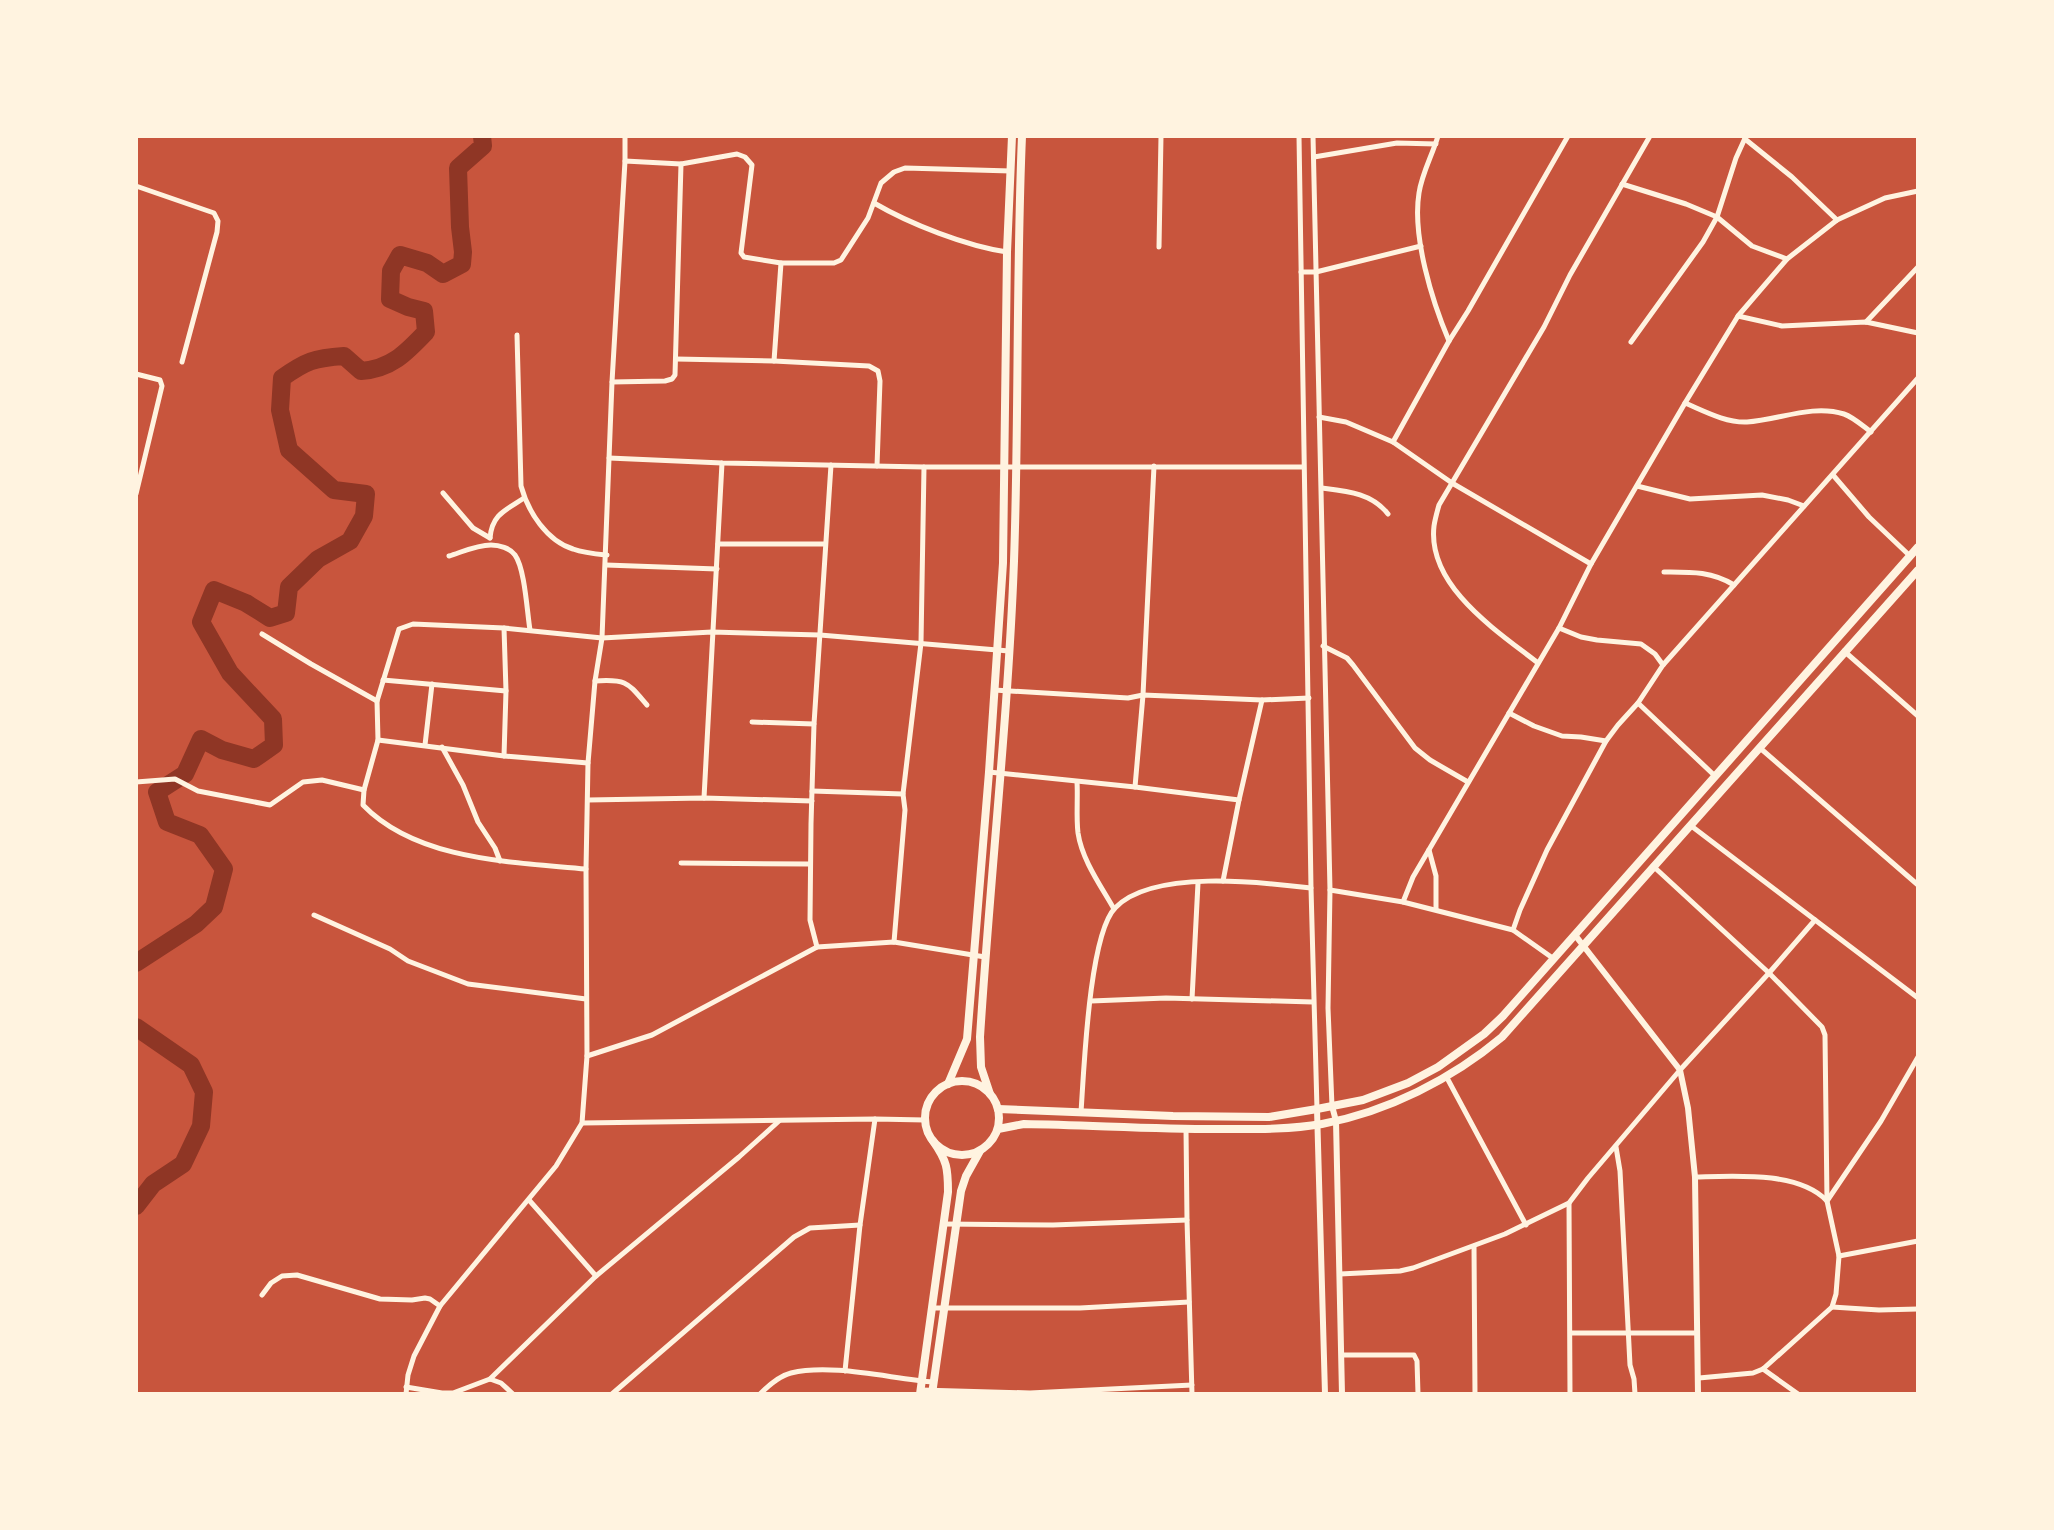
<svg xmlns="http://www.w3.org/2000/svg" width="2054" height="1530" viewBox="0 0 2054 1530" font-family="Bitter,serif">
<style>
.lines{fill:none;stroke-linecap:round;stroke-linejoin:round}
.river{stroke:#8f3625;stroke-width:18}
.minor{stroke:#fff3e0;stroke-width:5}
.tertiary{stroke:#fff3e0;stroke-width:6}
.primary{stroke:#fff3e0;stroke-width:8}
</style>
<rect width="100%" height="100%" fill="#c8553d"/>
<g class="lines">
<g class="river">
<path d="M136,963L196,924L214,907L224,869L200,835L167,822L157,792L185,774L201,739L222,750L254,759L274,745L273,719L230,673L201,622L214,590L246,603L270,618L286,613L289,587L318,559L350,541L364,516L366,494L334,490L289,450L280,410L282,378C306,361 314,358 344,356L361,371C391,369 406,353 426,332L424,311L408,307L390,299L391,271L400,255L427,263L443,274L462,264L463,252L460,227L458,168L483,146L482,136"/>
<polyline points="136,1027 191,1065 204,1092 201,1126 183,1164 153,1184 136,1206"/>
</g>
<g class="minor">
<polyline points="625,136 625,161"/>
<polyline points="1299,136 1311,888 1317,1109"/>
<polyline points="1313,136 1330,890 1328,1008 1332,1106"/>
<path d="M1438,136C1432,156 1422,173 1419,193C1412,236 1432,301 1449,341"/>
<polyline points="1745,139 1792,177 1837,220"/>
<polyline points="1314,157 1397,143 1436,144"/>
<polyline points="1622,184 1686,204 1717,217 1752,246 1787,259"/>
<polyline points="136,186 214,213 218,221 217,232 182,362"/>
<path d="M874,203C910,224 966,246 1007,252"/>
<polyline points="1159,247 1161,136"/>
<polyline points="1301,272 1316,272 1421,246"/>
<polyline points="1738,316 1782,326 1866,322 1918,333"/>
<polyline points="1866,322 1918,267"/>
<path d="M517,335L521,486C528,512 547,541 573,549C584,553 596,554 607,555"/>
<polyline points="1631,342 1703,242 1717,217 1736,158 1746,136"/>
<polyline points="676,359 774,361 869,366 878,371 880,381 877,466"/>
<polyline points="774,361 781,263"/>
<polyline points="136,374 160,380 162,386 136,494"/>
<polyline points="612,382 665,381 672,379 675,375 681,164"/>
<path d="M1685,403C1704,411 1726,423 1747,422C1779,420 1812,404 1844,414C1853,417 1863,426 1871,432"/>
<polyline points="1319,417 1346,422 1393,442 1452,483 1591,564"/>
<polyline points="1393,442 1449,341 1468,311 1568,136"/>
<polyline points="609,458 722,463 924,467 1303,467"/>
<polyline points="1833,475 1869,517 1910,556"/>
<polyline points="1637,486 1690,499 1762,495 1788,500 1804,506"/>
<path d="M1322,488C1347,491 1372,493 1388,514"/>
<polyline points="443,493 473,528 490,538"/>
<path d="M490,538C492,514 506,510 524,498"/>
<polyline points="718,544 825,544"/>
<path d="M449,556C462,552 477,545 491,545C499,545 510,548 515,555C525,569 527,612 530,630"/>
<polyline points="606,565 717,569"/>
<path d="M1664,572C1690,572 1711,571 1734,585"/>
<polyline points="504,628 506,691 504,756 588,763"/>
<polyline points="1559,628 1581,637 1597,640 1641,644 1655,654 1663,665"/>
<polyline points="262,634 311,664 377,701"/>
<polyline points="1323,646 1347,658 1353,665 1415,748 1430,760 1468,782"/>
<polyline points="1844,651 1918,716"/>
<path d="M1538,663C1497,631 1427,586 1434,526C1435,519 1437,512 1439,505L1544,327L1570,275L1650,136"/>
<polyline points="383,680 506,691"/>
<path d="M595,681C627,679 627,682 647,705"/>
<polyline points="994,690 1128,698 1143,695 1262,700 1309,698"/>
<polyline points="1638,703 1715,776"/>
<polyline points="1509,713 1534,726 1562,736 1581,737 1606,741"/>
<polyline points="752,722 814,724"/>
<polyline points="378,740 504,756"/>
<polyline points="425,745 432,684"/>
<polyline points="442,747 463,785 478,822 495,848 500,861"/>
<polyline points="1760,748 1918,885"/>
<polyline points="989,772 1135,787 1239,800"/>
<polyline points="136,782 175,779 198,791 270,805 303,782 322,780 364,790"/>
<path d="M1077,782C1078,798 1076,816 1078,833C1082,860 1101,886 1114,909"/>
<polyline points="1135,787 1143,695 1154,466"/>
<polyline points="812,791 903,794"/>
<polyline points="704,798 722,463"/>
<polyline points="588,800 704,798 812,801"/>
<polyline points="1690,825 1918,998"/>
<polyline points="1429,850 1436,876 1436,909"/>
<polyline points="681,863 809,864"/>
<polyline points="1653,866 1769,973 1822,1027 1825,1035 1827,1201 1839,1256 1836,1294 1832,1307 1763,1369 1753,1373 1699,1378"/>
<path d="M586,869C513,862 417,861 363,805L364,790L378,740L377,701L399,629L413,624L504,628L602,638L712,632L820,635L1009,651"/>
<polyline points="1223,881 1239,800 1262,700"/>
<polyline points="1330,890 1403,902 1513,930 1554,959"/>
<polyline points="1403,902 1413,877 1559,628 1591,564 1685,403 1738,316 1787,259 1837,220 1885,198 1918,191"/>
<polyline points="314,915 390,949 408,961 468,984 586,999"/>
<polyline points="1513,930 1520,910 1547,850 1606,741 1618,725 1638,703 1663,665 1918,378"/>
<polyline points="894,942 905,810 903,794 921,643 924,467"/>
<polyline points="817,947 810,920 811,824 814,724 831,465"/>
<polyline points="1192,999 1198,883"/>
<polyline points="1091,1001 1166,998 1313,1002"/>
<polyline points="587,1056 652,1035 817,947 894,942 985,957"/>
<polyline points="1446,1076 1526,1225"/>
<path d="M1081,1112C1084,1070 1089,935 1115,908C1152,869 1261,882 1311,888"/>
<polyline points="582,1123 875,1119 925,1120"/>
<polyline points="1186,1129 1187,1220 1192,1394"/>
<polyline points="1616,1147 1620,1171 1630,1365 1634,1379 1635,1394"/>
<path d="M1695,1177C1734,1176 1799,1171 1827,1201L1881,1121L1918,1057"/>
<polyline points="529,1200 596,1276"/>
<polyline points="1569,1203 1570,1394"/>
<polyline points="944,1224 1053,1225 1187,1220"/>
<polyline points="1474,1246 1475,1394"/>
<polyline points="1839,1256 1918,1241"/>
<polyline points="1340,1274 1400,1271 1413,1268 1505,1234 1569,1203 1588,1178 1680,1070 1769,973 1815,920"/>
<polyline points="262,1295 271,1283 282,1276 297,1275 380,1299 412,1300 425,1298 430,1299 440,1306"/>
<polyline points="1832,1307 1879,1310 1918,1309"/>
<polyline points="933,1308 1080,1308 1189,1302"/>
<polyline points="1571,1333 1696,1333"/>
<polyline points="1342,1355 1414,1355 1417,1361 1418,1394"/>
<polyline points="1763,1369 1798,1394"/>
<polyline points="845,1371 860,1225 875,1119"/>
<polyline points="490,1379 596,1276 739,1157 779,1121"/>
<polyline points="406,1387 442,1393 453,1393 490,1379 501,1383 513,1394"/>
<polyline points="921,1390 1030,1393 1192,1385"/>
<polyline points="406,1394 408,1375 414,1356 440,1306 556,1166 582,1123 587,1056 586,869 588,763 595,681 602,638 612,382 625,161 681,164 737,154 745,157 752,165 741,253 744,257 781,263 834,263 841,260 868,218 881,183 894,172 905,168 1011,171"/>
<polyline points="612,1394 794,1237 810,1228 860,1225"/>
<path d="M760,1394C769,1385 779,1376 791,1373C832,1363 892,1379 934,1382"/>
</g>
<g class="tertiary">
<polyline points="1575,935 1680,1070 1688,1108 1695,1177 1698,1394"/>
<polyline points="1332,1106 1336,1121 1342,1394"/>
<polyline points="1317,1109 1325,1394"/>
</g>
<g class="primary">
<circle cx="962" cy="1118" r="37"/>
<polyline points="948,1084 967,1039 989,772 1003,563 1007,252 1012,136"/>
<path d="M990,1094L981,1067L980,1037C990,878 1008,720 1014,561C1019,419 1016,278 1022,136"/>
<polyline points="998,1109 1173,1116 1269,1117 1317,1109 1363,1100 1408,1083 1438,1067 1484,1034 1503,1016 1918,547"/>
<path d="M998,1129L1024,1124C1088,1125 1152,1129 1216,1129C1251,1129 1287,1130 1322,1124C1387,1112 1452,1079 1502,1037L1918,570"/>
<path d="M920,1394L948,1192C948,1168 947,1161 933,1141"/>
<polyline points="932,1394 961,1191 966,1176 980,1151"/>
</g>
</g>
<rect width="2054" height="1530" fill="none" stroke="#fff3e0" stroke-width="276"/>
</svg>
